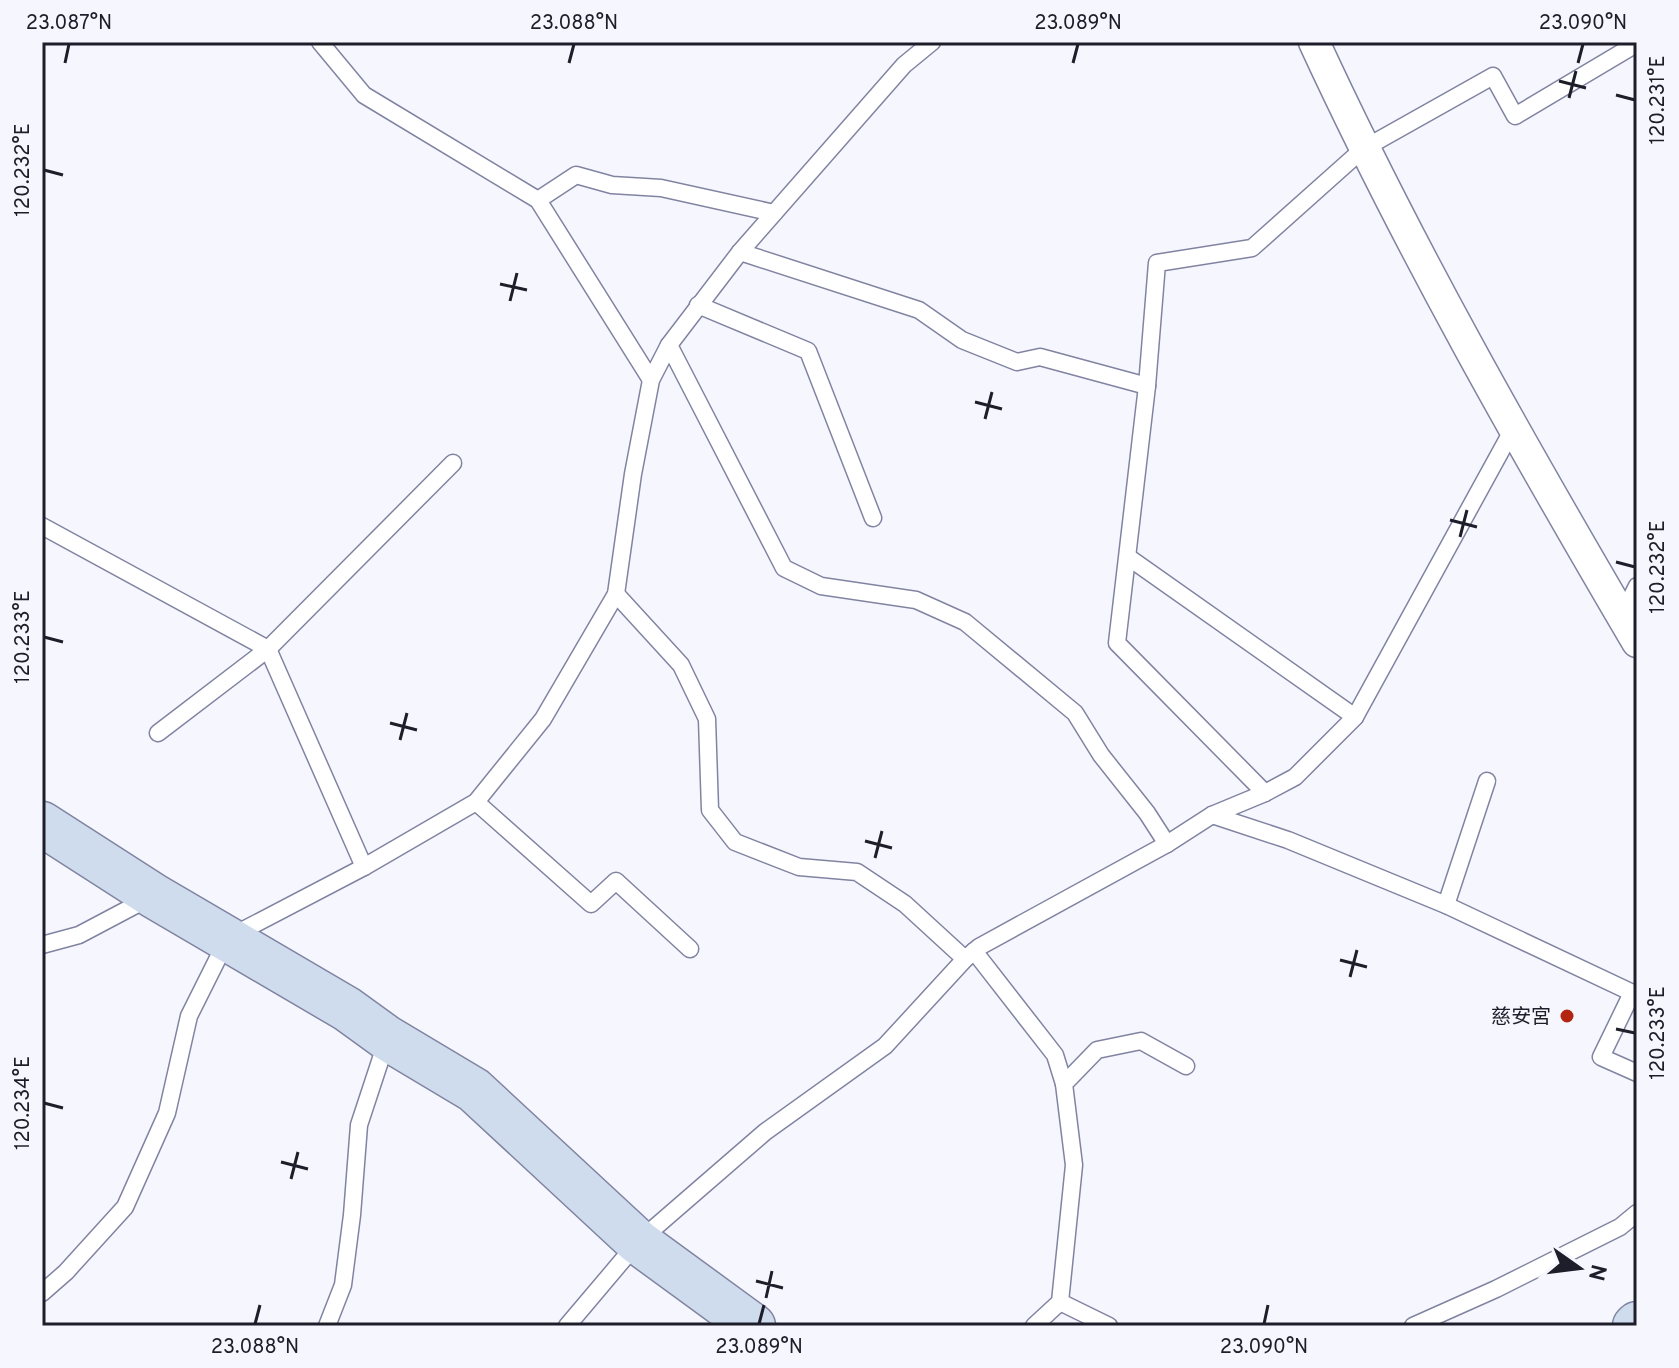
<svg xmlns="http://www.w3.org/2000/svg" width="1679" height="1368" viewBox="0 0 1679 1368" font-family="Overpass,'Noto Sans TC',sans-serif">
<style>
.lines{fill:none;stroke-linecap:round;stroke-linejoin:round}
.lane-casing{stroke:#8084a1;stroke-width:19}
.street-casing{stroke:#8084a1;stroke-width:33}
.secondary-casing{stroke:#8084a1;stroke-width:47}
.lane{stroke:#fff;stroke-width:16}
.street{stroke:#fff;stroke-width:30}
.secondary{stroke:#cfdced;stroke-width:44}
.ticks{fill:none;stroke:#1d1e2a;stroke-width:3}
.poi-dot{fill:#b32510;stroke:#f6f7fe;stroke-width:3}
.labels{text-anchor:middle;stroke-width:8;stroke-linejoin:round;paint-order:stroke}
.poi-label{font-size:20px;fill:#1d1e2a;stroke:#f6f7fe;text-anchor:end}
.neatline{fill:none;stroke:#1d1e2a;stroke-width:3}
.ticks-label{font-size:20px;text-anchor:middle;fill:#1d1e2a}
</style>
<rect width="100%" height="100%" fill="#f6f7fe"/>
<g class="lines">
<defs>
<g id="lane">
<polyline points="320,42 364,95 538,200 651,380"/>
<polyline points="538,200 576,175 612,185 661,188 774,213"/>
<polyline points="740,252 919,310 962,340 1017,362 1040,357 1147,386"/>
<polyline points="698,305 808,351 873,518"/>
<polyline points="669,345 784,568 821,586 916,600 965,622 1075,713 1101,755 1147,813 1167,844"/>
<polyline points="42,526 268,649 364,867"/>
<polyline points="1128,557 1355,717"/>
<polyline points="616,594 681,665 707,719 710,810 735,842 799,867 857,872 905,904 965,959"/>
<polyline points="1622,616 1637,586"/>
<polyline points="158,733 268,649 453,463"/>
<polyline points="1265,793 1117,643 1147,386 1157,263 1252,248 1363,149 1493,76 1515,116 1631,47"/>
<polyline points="476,802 591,904 616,881 690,949"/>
<polyline points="1212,815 1288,840 1446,905 1637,995"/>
<polyline points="1446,905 1487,781"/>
<polyline points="42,945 79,935 149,898"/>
<polyline points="974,951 1055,1055 1064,1084"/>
<polyline points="1632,993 1601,1057 1637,1073"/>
<polyline points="42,1293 66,1272 125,1207 167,1113 189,1016 228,938 364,867 476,802 543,719 616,594 633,474 651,380 669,345 740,252 904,65 932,42"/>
<polyline points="1060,1302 1109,1326"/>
<polyline points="327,1326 343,1285 352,1215 359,1125 387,1040"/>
<polyline points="567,1326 638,1242 765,1132 885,1046 965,959 979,947 1167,844 1212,815 1265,793 1295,777 1355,717 1513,429"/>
<polyline points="1034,1326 1060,1302 1074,1165 1064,1084 1097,1050 1141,1041 1186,1066"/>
<polyline points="1413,1326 1496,1289 1620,1227 1637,1213"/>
</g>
<path id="street" d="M1314,42C1409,248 1522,446 1637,642"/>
<g id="secondary">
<polyline points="42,824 154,896 347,1009 387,1038 474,1090 638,1242 753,1326"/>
<polyline points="1635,1326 1637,1324"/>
</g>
</defs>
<use href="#lane" class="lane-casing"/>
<use href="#street" class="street-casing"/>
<use href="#secondary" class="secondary-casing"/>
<use href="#lane" class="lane"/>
<use href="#street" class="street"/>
<use href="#secondary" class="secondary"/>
</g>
<path class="ticks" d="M65,63L69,44M569,63L574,44M1073,63L1078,44M1578,63L1583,44M1559,81L1586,88M1616,95L1635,100M1569,98L1576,71M44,170L63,175M500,284L527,290M510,301L517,273M975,402L1002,409M985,419L992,392M1450,520L1477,527M1460,537L1467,510M1616,562L1635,567M44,637L63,642M390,723L417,730M400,740L407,713M865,841L892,848M875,858L882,831M1340,960L1367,967M1350,977L1357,950M1616,1029L1635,1033M44,1103L63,1108M281,1162L308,1169M291,1179L298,1152M756,1281L783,1288M766,1298L772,1271M255,1324L260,1305M759,1324L764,1305M1264,1324L1268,1305"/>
<circle class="poi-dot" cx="1567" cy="1016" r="8"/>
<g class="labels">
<g class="poi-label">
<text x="1551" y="1023">慈安宮</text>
</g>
</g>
<rect width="1679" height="1368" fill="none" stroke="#f6f7fe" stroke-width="88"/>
<g transform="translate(1579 1268) rotate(104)" stroke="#f6f7fe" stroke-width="6" paint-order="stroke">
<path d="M0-6L14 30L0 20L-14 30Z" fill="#1d1e2a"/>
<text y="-12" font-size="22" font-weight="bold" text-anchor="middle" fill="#1d1e2a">N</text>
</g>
<rect x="44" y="44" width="1591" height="1280" class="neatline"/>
<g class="ticks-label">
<text x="69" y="29">23.087°N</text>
<text x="574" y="29">23.088°N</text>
<text x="1078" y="29">23.089°N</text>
<text x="1583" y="29">23.090°N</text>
<text transform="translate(1657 100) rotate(-90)" y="7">120.231°E</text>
<text transform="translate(22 170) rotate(-90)" y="7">120.232°E</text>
<text transform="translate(1657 567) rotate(-90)" y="7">120.232°E</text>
<text transform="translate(22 637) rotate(-90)" y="7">120.233°E</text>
<text transform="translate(1657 1033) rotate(-90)" y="7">120.233°E</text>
<text transform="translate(22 1103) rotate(-90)" y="7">120.234°E</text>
<text x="255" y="1353">23.088°N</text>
<text x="759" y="1353">23.089°N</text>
<text x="1264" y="1353">23.090°N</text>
</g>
</svg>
